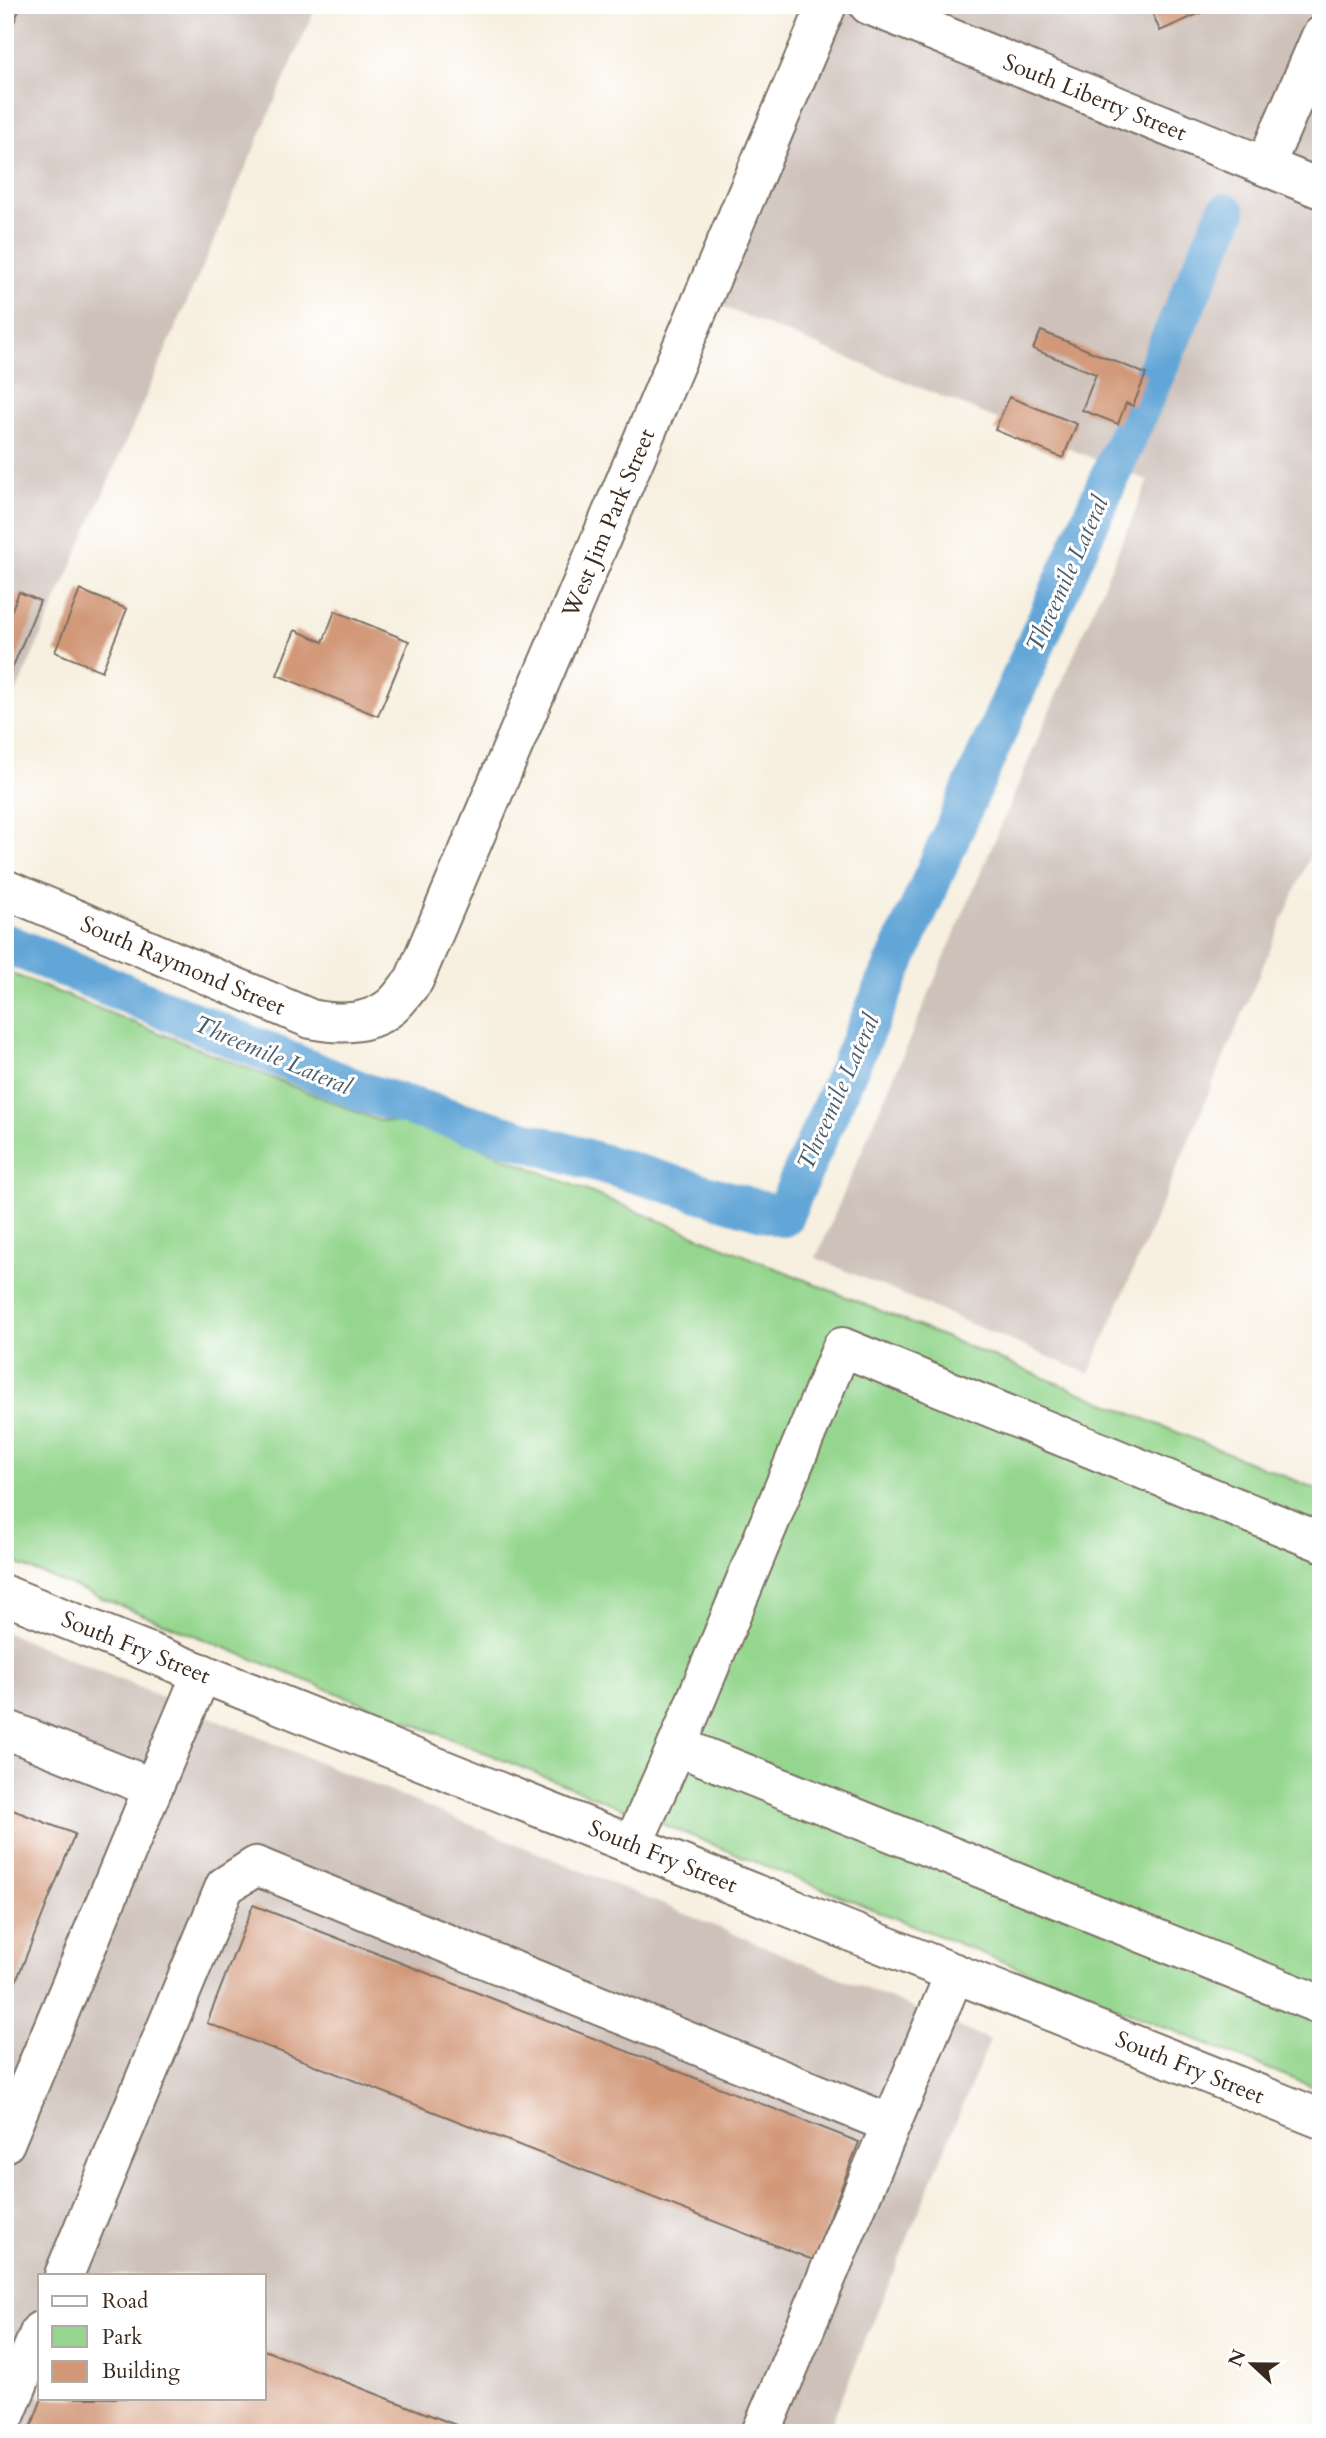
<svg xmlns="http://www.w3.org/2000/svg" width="1326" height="2438" viewBox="0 0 1326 2438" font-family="Cardo,serif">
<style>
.industrial{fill:#cec1ba;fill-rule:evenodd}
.green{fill:#94d68e;stroke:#688056;stroke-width:2}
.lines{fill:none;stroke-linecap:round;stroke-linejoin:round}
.canal{stroke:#62a6d7;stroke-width:40}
.building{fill:#d29878}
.minor-casing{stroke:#7d6f62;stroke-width:42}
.minor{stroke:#fff;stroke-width:38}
.labels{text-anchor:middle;stroke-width:6;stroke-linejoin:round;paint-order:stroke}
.street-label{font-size:23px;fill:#3b2a1e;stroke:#fff}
.water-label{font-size:24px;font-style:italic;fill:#4b5c68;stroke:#fff}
</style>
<rect width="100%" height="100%" fill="#fff"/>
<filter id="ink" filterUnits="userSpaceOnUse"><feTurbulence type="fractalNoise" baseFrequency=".0143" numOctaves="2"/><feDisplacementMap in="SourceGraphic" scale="14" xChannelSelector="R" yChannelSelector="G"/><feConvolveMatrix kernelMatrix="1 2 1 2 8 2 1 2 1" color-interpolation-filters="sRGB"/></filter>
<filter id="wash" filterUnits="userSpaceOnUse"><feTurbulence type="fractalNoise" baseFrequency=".00686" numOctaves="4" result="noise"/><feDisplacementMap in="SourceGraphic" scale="28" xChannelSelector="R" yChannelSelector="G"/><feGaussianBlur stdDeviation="1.57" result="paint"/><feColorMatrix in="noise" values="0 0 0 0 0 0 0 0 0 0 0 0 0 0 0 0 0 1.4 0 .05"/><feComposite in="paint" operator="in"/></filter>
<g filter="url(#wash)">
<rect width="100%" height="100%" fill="#f7f0e0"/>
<g class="industrial">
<polygon points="5,5 317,5 5,718"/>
<polygon points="843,5 1321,5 1321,830 1089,1374 816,1258 1148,481 723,307"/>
<path d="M5,1632L990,2040L827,2433H5ZM40,2275H264V2398H40Z"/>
</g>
<polygon class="green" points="5,971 377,1120 431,1127 1321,1491 1321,2090 5,1559"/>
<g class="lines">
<polyline class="canal" points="5,943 368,1094 783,1217 1226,213"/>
</g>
<g id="blocks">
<g class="building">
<polygon points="5,5 21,5 5,44"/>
<polygon points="1149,5 1218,5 1160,31"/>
<polygon points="1041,331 1146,374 1133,406 1126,403 1118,424 1082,410 1096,374 1033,349"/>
<polygon points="1009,397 1077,424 1063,458 995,430"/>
<polygon points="80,590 127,609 102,671 55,652"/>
<polygon points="19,592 40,601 5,686 5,626"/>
<polygon points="335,611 409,641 378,716 277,675 295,630 323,642"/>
<polygon points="5,1807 75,1834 5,2009"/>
<polygon points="253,1905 859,2142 813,2260 207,2023"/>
<polygon points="264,2350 476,2433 29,2433 42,2398 264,2398"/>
</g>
</g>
</g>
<g filter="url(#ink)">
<use href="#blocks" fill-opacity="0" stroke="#7d6f62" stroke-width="2"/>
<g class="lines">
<defs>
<g id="minor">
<polyline points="869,5 1321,189"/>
<polyline points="1265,166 1321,36"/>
<path d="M5,889L311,1019C339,1025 369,1025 392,1006C400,999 407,988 414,980L827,5"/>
<polyline points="1321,1542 842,1347 677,1746 1321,2005"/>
<polyline points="5,1595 1321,2119"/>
<polyline points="5,1729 153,1788 202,1673"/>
<polyline points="633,1844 677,1746"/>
<polyline points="5,2143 153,1788"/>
<polyline points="64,2275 225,1886 256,1866 891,2124"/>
<polyline points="5,2416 40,2331"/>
<polyline points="761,2433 955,1973"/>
</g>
</defs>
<use href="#minor" class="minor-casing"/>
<use href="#minor" class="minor"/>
</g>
</g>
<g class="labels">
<g class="street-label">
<text transform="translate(1095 97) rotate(22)" y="8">South Liberty Street</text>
<text transform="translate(608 523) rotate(-67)" y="8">West Jim Park Street</text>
<text transform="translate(183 965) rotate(23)" y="8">South Raymond Street</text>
<text transform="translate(136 1647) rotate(22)" y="8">South Fry Street</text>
<text transform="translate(663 1856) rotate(22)" y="8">South Fry Street</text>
<text transform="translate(1190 2067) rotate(22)" y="8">South Fry Street</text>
</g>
<g class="water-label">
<text transform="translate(1067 574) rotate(-66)" y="8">Threemile Lateral</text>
<text transform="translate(273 1055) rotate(23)" y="8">Threemile Lateral</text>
<text transform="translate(838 1092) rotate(-66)" y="8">Threemile Lateral</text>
</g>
</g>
<rect width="1326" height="2438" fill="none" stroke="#fff" stroke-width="28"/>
<rect x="38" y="2274" width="228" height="126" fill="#ffffff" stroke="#b1aaa5" stroke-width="2"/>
<rect x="52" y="2296" width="35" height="10" fill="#ffffff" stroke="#b1aaa5" stroke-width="2"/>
<text x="102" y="2308" font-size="21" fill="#3b2a1e">Road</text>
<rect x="52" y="2326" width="35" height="21" fill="#94d68e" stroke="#b1aaa5" stroke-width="2"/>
<text x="102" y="2344" font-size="21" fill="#3b2a1e">Park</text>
<rect x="52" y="2361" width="35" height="21" fill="#d29878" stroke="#b1aaa5" stroke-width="2"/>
<text x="102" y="2378" font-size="21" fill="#3b2a1e">Building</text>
<g transform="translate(1252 2364) rotate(292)" stroke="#ffffff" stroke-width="5" paint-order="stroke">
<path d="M0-5L12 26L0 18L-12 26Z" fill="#3b2a1e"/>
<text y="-10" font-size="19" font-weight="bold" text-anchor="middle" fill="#3b2a1e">N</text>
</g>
</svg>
